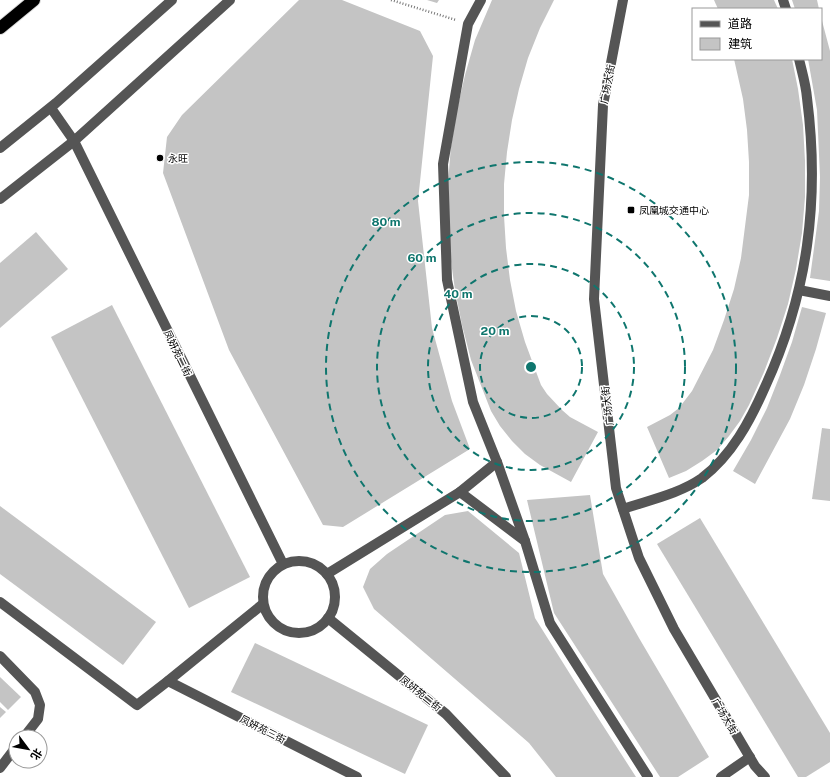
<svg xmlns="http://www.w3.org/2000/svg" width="830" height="777" viewBox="0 0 830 777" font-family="'Public Sans','Noto Sans SC',sans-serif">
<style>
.building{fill:#c4c4c4}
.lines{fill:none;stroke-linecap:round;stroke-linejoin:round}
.highway-casing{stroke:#dbdbdb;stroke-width:14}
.path{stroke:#777;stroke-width:2.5;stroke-dasharray:1 2;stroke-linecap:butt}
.minor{stroke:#555;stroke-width:10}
.highway{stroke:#000;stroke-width:12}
.ring{fill:none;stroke:#0f766e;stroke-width:2;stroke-dasharray:7 5}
.poi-dot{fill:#000;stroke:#fff;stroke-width:1.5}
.labels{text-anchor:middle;stroke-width:3;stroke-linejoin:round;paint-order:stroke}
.street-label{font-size:10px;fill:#000;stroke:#fff}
.poi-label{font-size:10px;fill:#000;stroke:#fff;text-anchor:start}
.centre{fill:#0f766e;stroke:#fff;stroke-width:2}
.ring-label{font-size:12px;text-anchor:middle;font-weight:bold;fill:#0f766e;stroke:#fff;stroke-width:3;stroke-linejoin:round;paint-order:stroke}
</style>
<rect width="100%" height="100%" fill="#fff"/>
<g class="building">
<polygon points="299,0 342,0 420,31 433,56 418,201 432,328 452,401 470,449 343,527 323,525 229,350 163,173 167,137 182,115"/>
<polygon points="427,0 439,0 437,3"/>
<polygon points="492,0 554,0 540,28 528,58 519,89 512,120 507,152 504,184 504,216 506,248 510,280 516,311 525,342 541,385 547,394 562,410 570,417 598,432 571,482 540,465 525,454 512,441 500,426 491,411 471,360 462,325 455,290 450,254 448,182 451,146 457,110 465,75 475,40"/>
<polygon points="714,0 774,0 778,9 718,9"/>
<polygon points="792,0 817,0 819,9 795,9"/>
<polygon points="821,17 830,51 830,281 810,278 819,211 820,177 817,110 808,59 821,59"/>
<polygon points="734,59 792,59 798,89 803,125 805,161 805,197 802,233 796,269 788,304 777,338 764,372 749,405 740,421 729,436 717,450 702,461 686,471 669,478 647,427 670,415 679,408 692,391 713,350 724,320 734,289 741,258 749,195 749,162 747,130 743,99"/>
<polygon points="36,232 68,269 0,328 0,263"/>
<polygon points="112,305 250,577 189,608 51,337"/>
<polygon points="802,307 826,313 816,349 804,385 790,419 755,484 733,471 751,440 767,408 780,375 792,342"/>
<polygon points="822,428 830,429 830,501 812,499"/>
<polygon points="590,495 603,574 639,638 709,757 678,777 660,777 554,613 527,500"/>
<polygon points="0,506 156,622 123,665 0,574"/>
<polygon points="468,511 519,553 535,618 575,682 636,777 556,777 529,743 374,609 363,587 370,569 387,554 445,515"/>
<polygon points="700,518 830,733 830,762 806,777 798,777 657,544"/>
<polygon points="255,643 428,725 405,774 231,692"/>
<polygon points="0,677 21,697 8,710 0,702"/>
<polygon points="0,707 6,712 0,718"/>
</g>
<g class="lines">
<defs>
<polyline id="highway" points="0,28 34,0"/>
</defs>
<use href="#highway" class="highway-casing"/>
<polyline class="path" points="391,0 456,20"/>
<g class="minor">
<polyline points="481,0 468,24 443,164 447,280 473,402 497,462 525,541"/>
<polyline points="623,0 603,105 594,299 616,488 639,558 674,629 755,766 765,777"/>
<polyline points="783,0 786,9"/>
<polyline points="51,108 74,141 283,564"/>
<polyline points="0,148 56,103 172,0"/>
<polyline points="0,199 74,141 230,0"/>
<polyline points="799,290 830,296"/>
<polyline points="460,492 497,462"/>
<path d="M623,509C649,500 679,494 702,478C732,455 750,421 765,387C808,293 820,200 807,98C806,85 802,72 799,59"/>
<circle cx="299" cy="597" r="36"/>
<polyline points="327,574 460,492 525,541 550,623 648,777"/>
<polyline points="0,602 137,705 168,681 263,604"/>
<polyline points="328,618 446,714 506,777"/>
<polyline points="0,656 35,692 40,705 38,719 24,737"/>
<polyline points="168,681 357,777"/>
<polyline points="0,768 16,747"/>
<polyline points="721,777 750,757"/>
</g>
<use href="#highway" class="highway"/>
</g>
<g class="ring">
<circle cx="531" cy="367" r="51"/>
<circle cx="531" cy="367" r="103"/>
<circle cx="531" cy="367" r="154"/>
<circle cx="531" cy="367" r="205"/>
</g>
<g class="poi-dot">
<circle cx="160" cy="158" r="4"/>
<rect x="627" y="206" width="8" height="8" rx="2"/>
</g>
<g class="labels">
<g class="street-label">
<text transform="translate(607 84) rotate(-79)" y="4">广场大街</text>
<text transform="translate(178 353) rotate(64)" y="4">凤妍苑二街</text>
<text transform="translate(607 406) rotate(-97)" y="4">广场大街</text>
<text transform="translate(421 693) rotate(39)" y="4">凤妍苑二街</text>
<text transform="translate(725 716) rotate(59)" y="4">广场大街</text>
<text transform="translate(263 729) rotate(27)" y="4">凤妍苑三街</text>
</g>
<g class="poi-label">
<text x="168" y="162">永旺</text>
<text x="639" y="214">凤凰城交通中心</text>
</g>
</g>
<circle cx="531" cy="367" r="6" class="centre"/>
<g class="ring-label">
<text x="386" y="226">80 m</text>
<text x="422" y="262">60 m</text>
<text x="458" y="298">40 m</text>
<text x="495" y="335">20 m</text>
</g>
<rect x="692" y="8" width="130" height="52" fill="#ffffff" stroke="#999999"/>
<rect x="700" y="21" width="20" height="6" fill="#555555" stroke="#999999"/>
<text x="728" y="28" font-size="12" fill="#000000">道路</text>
<rect x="700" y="38" width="20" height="12" fill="#c4c4c4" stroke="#999999"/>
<text x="728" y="48" font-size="12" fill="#000000">建筑</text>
<g transform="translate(28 749) rotate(122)"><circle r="19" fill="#ffffff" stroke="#999999"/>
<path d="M0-3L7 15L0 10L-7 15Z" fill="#000000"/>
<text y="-6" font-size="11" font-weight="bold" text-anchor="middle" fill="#000000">北</text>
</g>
</svg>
